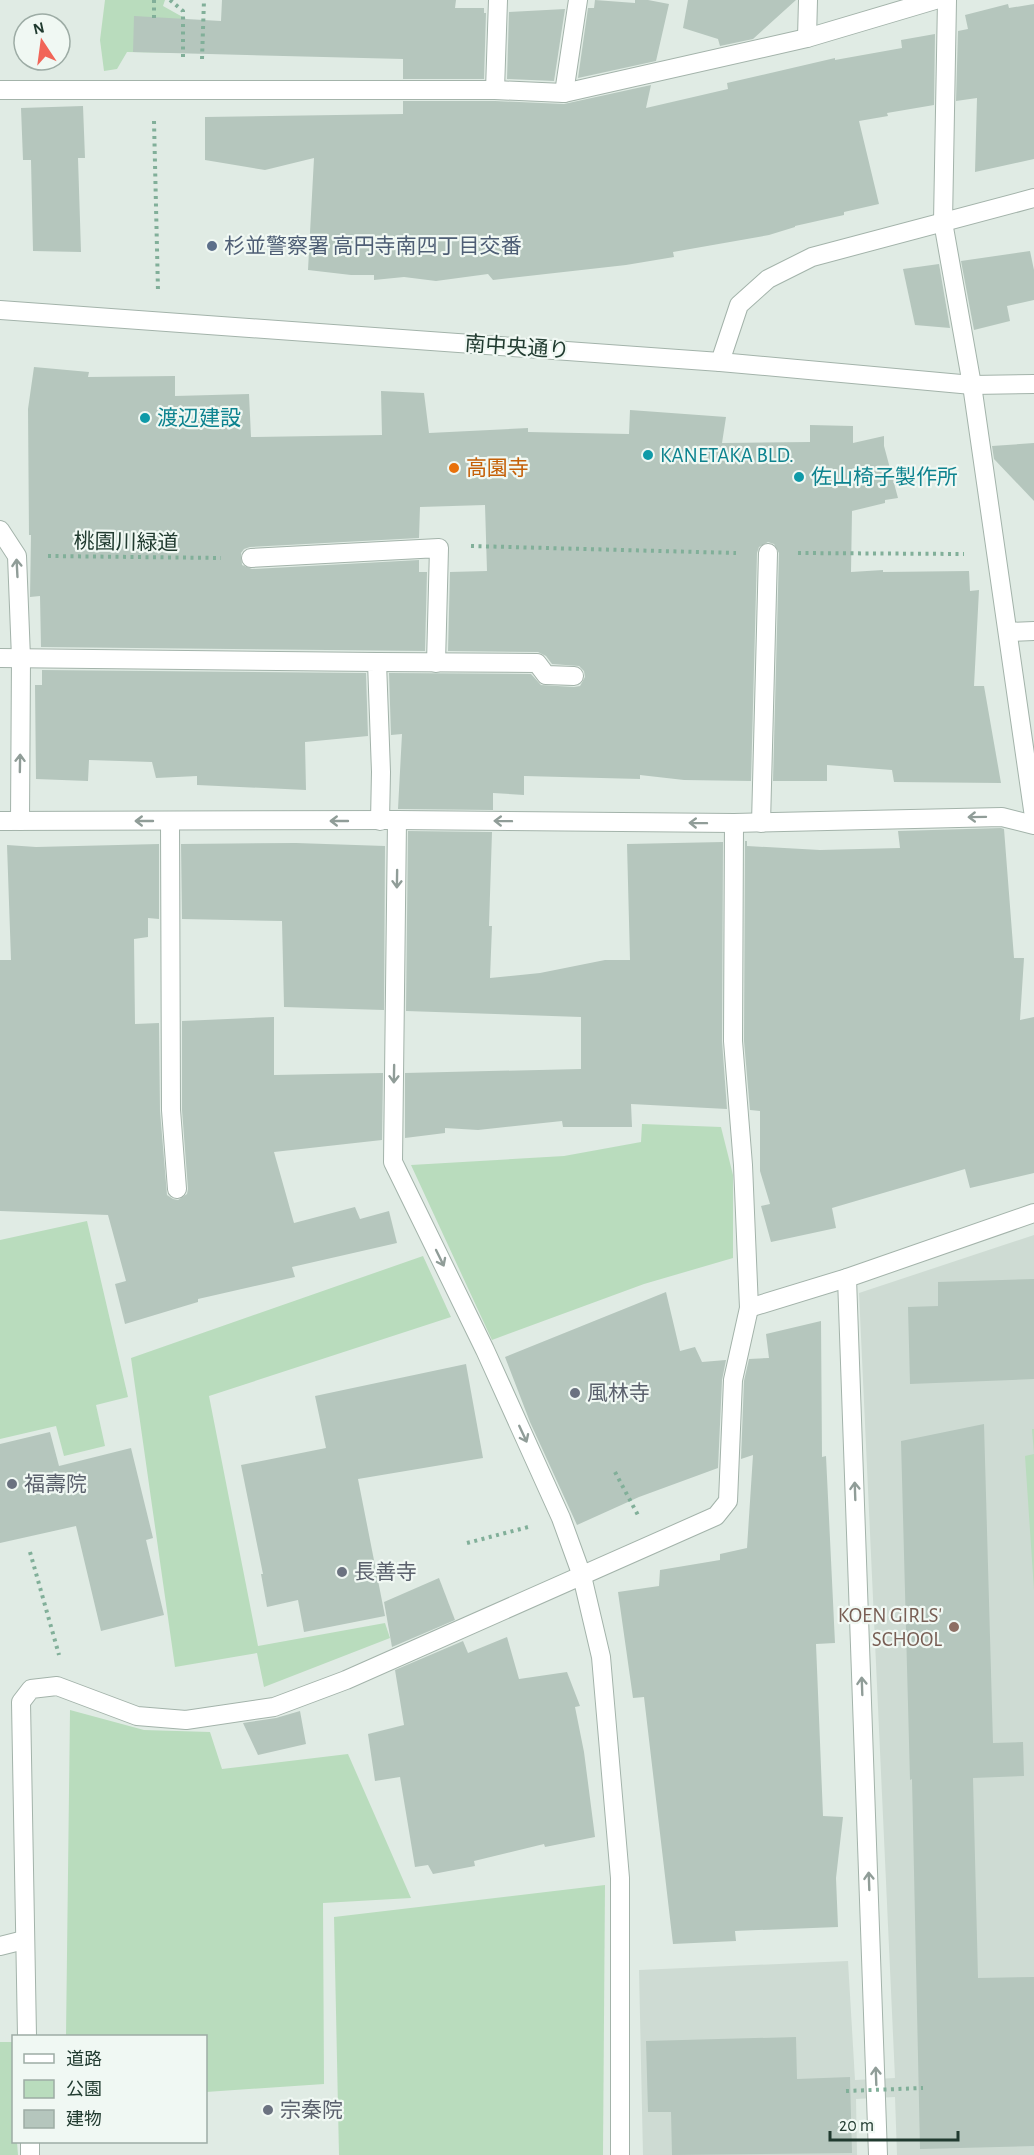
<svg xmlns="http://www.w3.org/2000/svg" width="1034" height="2155" viewBox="0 0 1034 2155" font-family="'Alegreya Sans','Noto Sans JP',sans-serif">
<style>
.built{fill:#cedbd3}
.green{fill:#b9dcbd}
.building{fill:#b5c6bd}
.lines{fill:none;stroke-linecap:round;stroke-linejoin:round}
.service-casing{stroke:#a3b3aa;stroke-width:20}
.minor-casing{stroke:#a3b3aa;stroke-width:20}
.tertiary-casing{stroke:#a3b3aa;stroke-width:20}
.path{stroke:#81af99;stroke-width:4;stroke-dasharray:3 4.5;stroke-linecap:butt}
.service{stroke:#fff;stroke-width:18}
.minor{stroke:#fff;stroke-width:18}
.tertiary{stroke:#fff;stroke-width:18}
.path-bridge{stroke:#81af99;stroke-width:4;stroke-dasharray:3 4.5;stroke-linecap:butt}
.oneway{stroke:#909d98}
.service-dot{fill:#5c6f8a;stroke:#f0f8f3;stroke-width:2}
.culture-dot{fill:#0f9aa8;stroke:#f0f8f3;stroke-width:2}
.food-dot{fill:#e8710a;stroke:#f0f8f3;stroke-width:2}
.worship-dot{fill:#6b7280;stroke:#f0f8f3;stroke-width:2}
.education-dot{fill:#8d6e63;stroke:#f0f8f3;stroke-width:2}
.labels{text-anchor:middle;stroke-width:4.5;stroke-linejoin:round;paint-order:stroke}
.service-label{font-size:21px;fill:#4e5e75;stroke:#f0f8f3;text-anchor:start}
.street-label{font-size:21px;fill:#213b30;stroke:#f0f8f3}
.culture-label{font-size:21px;fill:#0d838f;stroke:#f0f8f3;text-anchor:start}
.food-label{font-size:21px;fill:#c56008;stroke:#f0f8f3;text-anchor:start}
.worship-label{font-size:21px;fill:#5b616d;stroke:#f0f8f3;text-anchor:start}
.education-label{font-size:21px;fill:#785e54;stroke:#f0f8f3;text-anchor:end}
</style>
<rect width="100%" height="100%" fill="#e0ebe4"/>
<polygon class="built" points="1034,1235 1034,2155 897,2155 895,2097 856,2099 857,2155 643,2155 639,1970 848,1961 855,2080 895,2078 859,1293"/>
<g class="green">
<polygon points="105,0 165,0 163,6 188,20 190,53 127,52 117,69 104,71 100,40"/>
<polygon points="642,1124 721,1127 733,1175 733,1258 644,1284 492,1340 411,1165 564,1156 641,1142"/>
<polygon points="87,1221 128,1397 96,1405 105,1446 64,1456 56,1426 0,1439 0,1240"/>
<polygon points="423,1256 451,1317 209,1396 258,1646 385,1623 390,1638 264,1687 257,1653 175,1667 131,1358"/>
<polygon points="1032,1429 1034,1429 1034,1590 1025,1456 1034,1454"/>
<polygon points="70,1710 144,1730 210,1732 222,1769 348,1754 411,1898 323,1903 324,2084 206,2092 206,2036 66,2036"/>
<polygon points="605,1885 603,2155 339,2155 334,1917"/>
<polygon points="0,2042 13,2042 14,2142 17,2142 18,2155 0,2155"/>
</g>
<g class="building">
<polygon points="222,0 456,0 455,8 484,8 484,13 486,13 484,79 403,79 403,59 133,52 134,16 221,21"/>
<polygon points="595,0 635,3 635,0 648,0 669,4 656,61 578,78 588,8 594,8"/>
<polygon points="688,0 796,0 753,39 720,46 718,39 683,28"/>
<polygon points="1008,4 1009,8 1034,4 1034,159 975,172 977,98 956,101 958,31 968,29 965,15"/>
<polygon points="565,9 554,81 507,79 509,12"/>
<polygon points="935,34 934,105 887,113 888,116 859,121 879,204 844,212 844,215 795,226 795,227 769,235 673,252 674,257 626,265 493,280 488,274 436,281 404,277 374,280 374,275 351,275 308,270 314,158 265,170 205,160 205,117 403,114 403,101 495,101 564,104 651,85 646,108 728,89 727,83 835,58 835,60 902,48 901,40"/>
<polygon points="83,106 85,158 78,158 81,252 33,251 31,160 23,160 21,108"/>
<polygon points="1030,251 1034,270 1034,300 1007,306 1010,321 974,330 961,261"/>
<polygon points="939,264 950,328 915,325 903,269"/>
<polygon points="34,367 89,372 88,377 175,376 175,396 249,394 251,437 382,435 381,391 424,393 429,433 528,428 528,432 629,434 630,410 726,417 722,443 810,442 810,425 853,426 853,443 884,436 884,446 898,498 885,500 885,503 852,511 851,572 883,570 883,572 969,571 970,591 979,590 974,686 984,686 1001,783 894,782 892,770 827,765 827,781 773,781 779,553 774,544 768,542 759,547 757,553 751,781 684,780 640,775 640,779 524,776 524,795 493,793 493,810 398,809 402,734 391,735 389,673 531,674 541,685 574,687 580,686 585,677 584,671 579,666 552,664 546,656 538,652 448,651 450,572 487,571 485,505 420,507 419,538 250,547 244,549 241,553 242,565 252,569 419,560 419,572 427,572 425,651 41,647 40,596 30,597 31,535 29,535 28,409"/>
<polygon points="1034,443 1034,501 994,459 992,446"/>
<polygon points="42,670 366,673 368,736 305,742 306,790 197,785 197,776 156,778 152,762 89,760 88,781 36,779 35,685 42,685"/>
<polygon points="1001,828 1004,829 1014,958 1024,958 1020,1020 1034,1017 1034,1173 970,1188 965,1169 832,1208 836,1228 771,1242 761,1206 770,1204 760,1171 760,1111 750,1110 744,1041 745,841 747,841 747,846 820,850 900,848 898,831"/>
<polygon points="408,831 492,832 489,926 492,926 490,978 540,973 605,960 630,960 627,844 723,842 722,1041 727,1109 631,1104 632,1127 563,1127 562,1121 478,1130 445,1128 445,1133 405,1138 405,1073 581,1069 581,1017 406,1011"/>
<polygon points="296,843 385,846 384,1010 284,1007 282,921 182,919 181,844"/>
<polygon points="159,844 159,919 148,918 148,937 134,939 135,1024 159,1023 160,1111 167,1195 173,1199 178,1200 187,1194 188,1189 182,1110 182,1021 274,1017 274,1075 383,1073 382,1140 274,1152 294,1223 355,1207 360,1219 389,1211 397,1243 292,1267 295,1277 198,1299 198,1302 125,1324 115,1284 126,1281 108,1215 0,1211 0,960 11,960 7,845 36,847"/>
<polygon points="1034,1279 1034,1379 910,1384 908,1307 938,1306 938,1282"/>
<polygon points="666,1292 680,1351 695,1347 702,1362 726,1360 722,1380 718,1468 639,1497 577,1525 530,1422 505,1357"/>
<polygon points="821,1321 822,1457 826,1456 835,1643 816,1644 823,1816 843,1817 836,1878 838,1927 735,1931 736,1941 673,1944 644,1697 633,1698 618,1592 659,1586 660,1570 720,1560 720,1554 747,1548 753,1455 741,1459 744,1381 749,1359 769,1358 766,1334"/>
<polygon points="466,1364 483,1458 358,1479 385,1616 304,1632 298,1600 267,1607 261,1574 263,1574 241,1465 326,1448 315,1396"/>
<polygon points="984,1424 993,1743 1023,1742 1024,1776 973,1778 978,1978 1034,1977 1034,2146 920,2149 912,1779 910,1780 901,1441"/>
<polygon points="50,1432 59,1466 131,1448 153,1538 146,1540 164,1615 101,1631 76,1526 0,1543 0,1444"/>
<polygon points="439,1578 455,1620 392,1647 384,1602"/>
<polygon points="507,1637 519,1679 567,1672 580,1706 575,1707 584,1752 595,1837 545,1847 544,1844 474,1861 475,1866 433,1874 428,1865 415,1867 400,1777 375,1781 368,1734 404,1725 395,1670 463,1641 468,1653"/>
<polygon points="300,1711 306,1744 258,1755 243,1723 276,1718"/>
<polygon points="796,2037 797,2079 850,2077 852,2153 672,2155 671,2112 648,2112 646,2041"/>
</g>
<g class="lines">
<defs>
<g id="service">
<polyline points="807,38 808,0"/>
<polyline points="495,90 498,0"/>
<polyline points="251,558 439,548 436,663"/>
<polyline points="0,658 377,662 381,772 380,821"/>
<polyline points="377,662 537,663 546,675 574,676"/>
<polyline points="397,820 393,1162 485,1350 561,1518 582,1576 601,1657 620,1878 620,2155"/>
<polyline points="170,821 171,1110 177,1189"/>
<polyline points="761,823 768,553"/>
<polyline points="749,1308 847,1278"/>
<polyline points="0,1946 24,1940"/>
<polyline points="27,2036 21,1702 31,1689 57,1686 137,1716 186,1720 274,1707 346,1680 716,1516 728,1501 733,1380 749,1308 743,1165 733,1041 734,823"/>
<polyline points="30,2142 30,2155"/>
</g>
<g id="minor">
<polyline points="947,0 943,222 972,385 1034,817"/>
<polyline points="0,90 495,90 564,93 807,38 935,0"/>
<polyline points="564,93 578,0"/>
<polyline points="0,530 17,556 21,658 20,821"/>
<polyline points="1008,632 1034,631"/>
<polyline points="0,821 397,820 734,823 1002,817 1034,825"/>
<polyline points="878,2155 847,1278 1034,1213"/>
</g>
<g id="tertiary">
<polyline points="0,310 720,362 972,385 1034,384"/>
<polyline points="720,362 739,305 768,279 812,257 1034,198"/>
</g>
</defs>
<use href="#service" class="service-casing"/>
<use href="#minor" class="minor-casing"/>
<use href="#tertiary" class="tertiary-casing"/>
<g class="path">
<polyline points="170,0 183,11 183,59"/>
<polyline points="154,18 154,0"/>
<polyline points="202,59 204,0"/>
<polyline points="154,121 158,291"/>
<polyline points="471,546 736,553"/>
<polyline points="798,553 964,554"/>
<polyline points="48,556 221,558"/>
<polyline points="615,1472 639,1517"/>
<polyline points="467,1543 532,1526"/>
<polyline points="30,1552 59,1655"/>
</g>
<use href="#service" class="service"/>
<use href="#minor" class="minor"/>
<use href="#tertiary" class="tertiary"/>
<polyline class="path-bridge" points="846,2091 923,2088"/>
</g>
<defs><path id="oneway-shaft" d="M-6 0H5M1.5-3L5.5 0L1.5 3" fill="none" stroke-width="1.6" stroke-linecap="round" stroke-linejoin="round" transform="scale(1.5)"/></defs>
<g class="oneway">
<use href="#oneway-shaft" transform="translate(17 568) rotate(-93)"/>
<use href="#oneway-shaft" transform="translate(20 763) rotate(-89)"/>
<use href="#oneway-shaft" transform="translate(977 817) rotate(179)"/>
<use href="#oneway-shaft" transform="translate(144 821) rotate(180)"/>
<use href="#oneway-shaft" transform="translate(339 821) rotate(180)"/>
<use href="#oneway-shaft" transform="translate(503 821) rotate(-179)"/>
<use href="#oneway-shaft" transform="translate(698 823) rotate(-179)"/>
<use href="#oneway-shaft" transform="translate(397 879) rotate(91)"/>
<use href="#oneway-shaft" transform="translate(394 1074) rotate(91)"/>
<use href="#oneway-shaft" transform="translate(440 1258) rotate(64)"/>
<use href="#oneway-shaft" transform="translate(523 1434) rotate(65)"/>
<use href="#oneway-shaft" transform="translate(855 1491) rotate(-92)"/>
<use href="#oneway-shaft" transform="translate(862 1686) rotate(-92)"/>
<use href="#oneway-shaft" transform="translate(869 1881) rotate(-92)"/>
<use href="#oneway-shaft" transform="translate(876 2076) rotate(-92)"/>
</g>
<circle class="service-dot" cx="212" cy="246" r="6"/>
<g class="culture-dot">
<circle cx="145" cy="418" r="6"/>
<circle cx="648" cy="455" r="6"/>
<circle cx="799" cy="477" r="6"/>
</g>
<circle class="food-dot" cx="454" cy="468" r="6"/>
<g class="worship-dot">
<circle cx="575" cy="1393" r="6"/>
<circle cx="12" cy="1484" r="6"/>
<circle cx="342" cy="1572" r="6"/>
<circle cx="268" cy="2110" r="6"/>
</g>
<circle class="education-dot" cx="954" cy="1627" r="6"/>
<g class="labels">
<g class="service-label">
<text x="224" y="253">杉並警察署 高円寺南四丁目交番</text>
</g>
<g class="street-label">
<text transform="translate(517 347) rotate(4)" y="7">南中央通り</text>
<text transform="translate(126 542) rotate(1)" y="7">桃園川緑道</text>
</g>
<g class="culture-label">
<text x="157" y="425">渡辺建設</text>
<text x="660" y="462">KANETAKA BLD.</text>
<text x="811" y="484">佐山椅子製作所</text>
</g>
<g class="food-label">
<text x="466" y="475">高園寺</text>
</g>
<g class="worship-label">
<text x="587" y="1400">風林寺</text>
<text x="24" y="1491">福壽院</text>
<text x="354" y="1579">長善寺</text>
<text x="280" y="2117">宗秦院</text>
</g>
<g class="education-label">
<text x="942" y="1622">KOEN GIRLS'<tspan x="942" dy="24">SCHOOL</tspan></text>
</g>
</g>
<rect x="12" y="2035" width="195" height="108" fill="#f0f8f3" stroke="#9daca5" stroke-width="1.5"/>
<rect x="24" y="2054" width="30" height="9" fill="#ffffff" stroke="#9daca5" stroke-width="1.5"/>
<text x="66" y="2065" font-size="18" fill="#213b30">道路</text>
<rect x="24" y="2080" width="30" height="18" fill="#b9dcbd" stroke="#9daca5" stroke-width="1.5"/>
<text x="66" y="2095" font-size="18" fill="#213b30">公園</text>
<rect x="24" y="2110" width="30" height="18" fill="#b5c6bd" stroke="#9daca5" stroke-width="1.5"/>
<text x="66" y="2125" font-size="18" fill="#213b30">建物</text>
<g transform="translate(42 42) rotate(347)"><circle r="28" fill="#f0f8f3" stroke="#9daca5" stroke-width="1.5"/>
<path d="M0-4.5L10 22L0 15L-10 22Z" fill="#f16558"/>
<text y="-9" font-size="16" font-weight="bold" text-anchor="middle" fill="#213b30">N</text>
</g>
<path d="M830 2131v9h128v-9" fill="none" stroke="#213b30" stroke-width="3"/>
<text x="839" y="2131" font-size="18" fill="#213b30" stroke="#f0f8f3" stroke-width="4.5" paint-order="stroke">20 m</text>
</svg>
